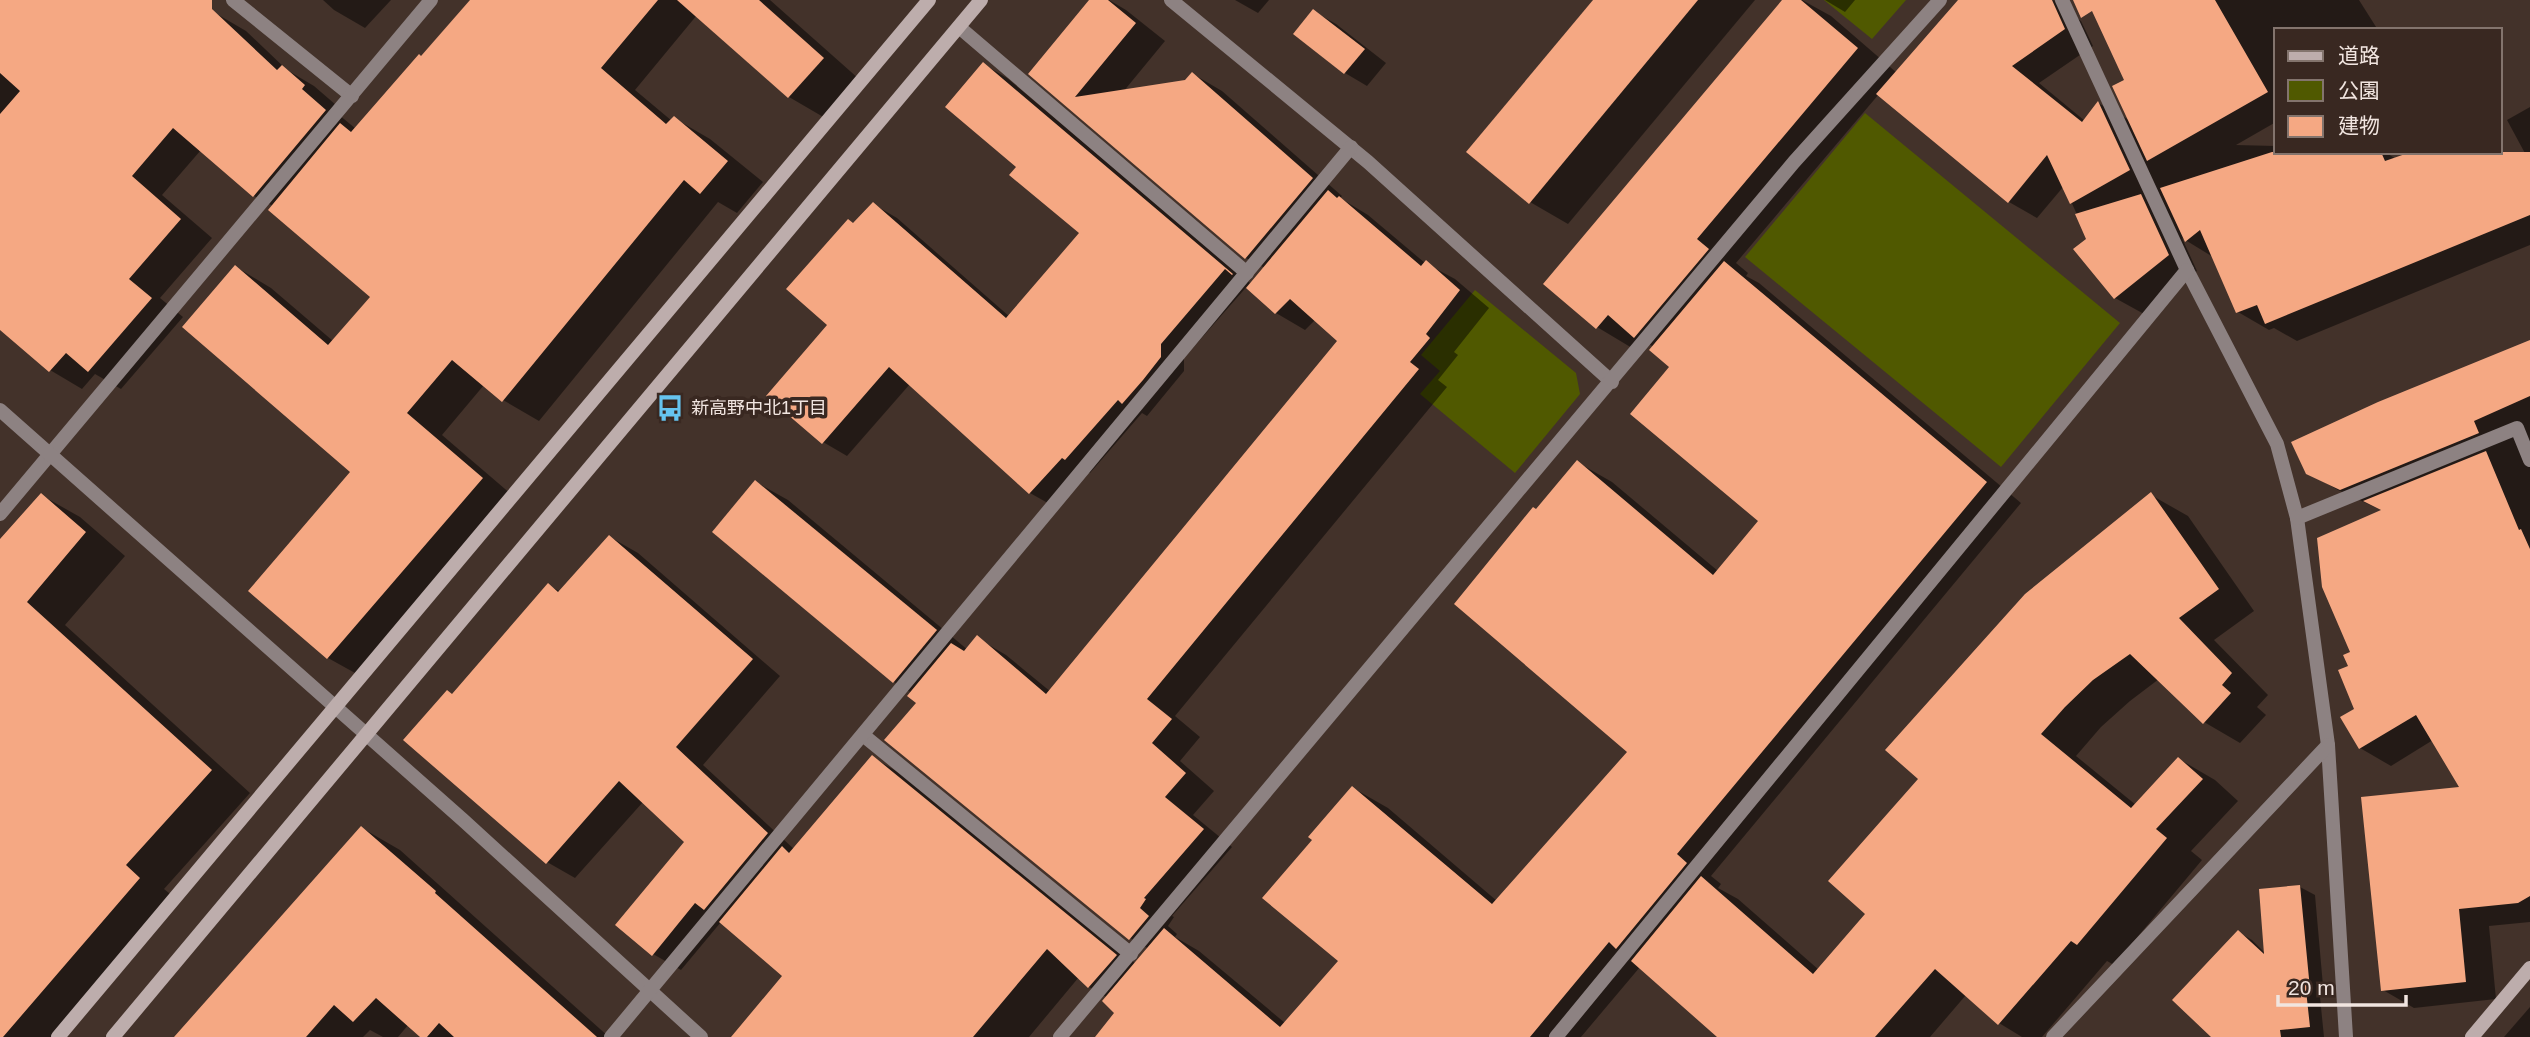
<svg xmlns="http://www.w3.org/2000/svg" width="2530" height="1037" viewBox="0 0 2530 1037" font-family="Arial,'Noto Sans JP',sans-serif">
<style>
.green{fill:#505900}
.shadow{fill:#0007}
.building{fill:#f5a883}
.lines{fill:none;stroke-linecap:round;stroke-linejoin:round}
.lane{stroke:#8d8282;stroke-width:14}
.street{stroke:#8d8282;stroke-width:14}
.secondary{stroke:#bdadac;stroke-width:14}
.labels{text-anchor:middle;stroke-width:7;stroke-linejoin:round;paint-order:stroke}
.poi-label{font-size:18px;fill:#f1e5e0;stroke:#392821;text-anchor:start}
</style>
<rect width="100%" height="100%" fill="#43322a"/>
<g class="green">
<polygon points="1824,0 1906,0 1872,39"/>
<polygon points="1865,113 2120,323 2001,467 1745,257"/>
<polygon points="1475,290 1576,373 1580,394 1515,473 1420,394 1440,371 1421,355"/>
</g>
<g class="shadow">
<polygon points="0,0 193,0 246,31 287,70 314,86 336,105 332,109 356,129 471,0 770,0 859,79 825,118 789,97 697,15 635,90 672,121 674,118 710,139 763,182 737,213 718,202 539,421 503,400 484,385 442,435 518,500 364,678 328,658 353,472 236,267 271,288 333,341 373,297 273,206 254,196 201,150 162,195 212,238 160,298 183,317 121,389 95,374 82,389 50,370 0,327"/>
<polygon points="323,0 391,0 365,28 334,10"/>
<polygon points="1091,0 1109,0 1126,10 1165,41 1123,92 1186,82 1193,74 1222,91 1342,196 1340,198 1368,215 1425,263 1455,279 1489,308 1454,352 1458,355 1438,380 1447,387 1175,716 1200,737 1180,761 1214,791 1193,815 1232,847 1172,916 1174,917 1168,926 1177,934 1175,937 1199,951 1285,1023 1340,961 1314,840 1353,788 1388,808 1497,901 1629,751 1536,511 1577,462 1612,482 1718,571 1760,521 1672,367 1654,347 1645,342 1637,351 1597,327 1785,0 1802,0 1831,16 1897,73 1961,0 2053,0 2081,21 2093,46 2039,83 2085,121 2098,103 2131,121 2134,77 2089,0 2359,0 2378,30 2276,30 2276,122 2236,145 2276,146 2276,152 2385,152 2396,159 2527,157 2507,120 2530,107 2530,245 2297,341 2274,328 2269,330 2238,312 2213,257 2182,238 2197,271 2144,314 2115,298 2064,186 2037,218 2009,202 1879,94 1736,263 1748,273 1746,276 1759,283 2021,503 1711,876 1721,884 1718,888 1738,899 1819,970 1868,913 1921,778 2151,495 2188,516 2254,611 2214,640 2268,695 2257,707 2266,715 2240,743 2204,722 2159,679 2130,701 2101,727 2076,756 2136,805 2179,759 2215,780 2238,801 2191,851 2202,860 2114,965 2107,961 2042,1037 2022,1037 1999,1023 1966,995 1930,1037 1720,1037 1640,967 1581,1037 1097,1037 1117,1013 1108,998 1089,987 1079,977 1029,1037 752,1037 785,976 721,922 681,970 653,954 686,842 643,802 575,878 547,862 453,695 548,585 561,592 610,537 638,553 780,676 703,765 795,850 872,757 910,779 1136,964 1149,949 1130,938 918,702 912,693 894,682 756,482 788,500 968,650 977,638 1006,655 1051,692 1340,341 1316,319 1305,330 1276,313 1249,288 1265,268 1246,258 1031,73"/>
<polygon points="1235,0 1269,0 1258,13"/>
<polygon points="1595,0 1755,0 1568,224 1530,202"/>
<polygon points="1825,0 1855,0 1845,12"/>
<polygon points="1313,11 1336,24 1386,63 1367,86 1345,73"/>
<polygon points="983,64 1007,78 1250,283 1184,358 1184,371 1147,416 1142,413 1090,473 1086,471 1053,506 1030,493 910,384 847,456 823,442 829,325 855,225 873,204 897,218 1010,317 1082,232 1018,166"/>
<polygon points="2530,341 2530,922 2489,926 2496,999 2414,1008 2383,990 2462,788 2433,740 2391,766 2360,748 2350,667 2383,511 2338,490 2307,472"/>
<polygon points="41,495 80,517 125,556 65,625 250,793 164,889 179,901 62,1037 0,1037 0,542"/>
<polygon points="362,828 400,850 609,1037 423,1037 409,1024 398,1037 383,1037 370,1030 363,1037 176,1037"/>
<polygon points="2300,887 2315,895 2324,997 2320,997 2324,1037 2213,1037 2238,932 2252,940 2265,953"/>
<polygon points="2530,1007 2530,1037 2504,1037"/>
</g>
<g class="building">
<polygon points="0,0 212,0 212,9 277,70 282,65 305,85 302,89 326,110 253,197 173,128 132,176 181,219 129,279 152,298 88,372 66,353 49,372 0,330 0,114 20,91 0,73"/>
<polygon points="470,0 658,0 601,68 666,124 674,116 728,161 700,194 684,180 502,402 452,360 407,413 483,478 327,659 248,591 350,472 182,327 235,265 328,345 370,297 268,210 340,123 351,132 419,54 421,56"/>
<polygon points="677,0 759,0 824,58 788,98"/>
<polygon points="1089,0 1108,0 1136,23 1075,97 1185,80 1192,72 1313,178 1245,259 1028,74"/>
<polygon points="1593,0 1698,0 1529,204 1466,152"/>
<polygon points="1782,0 1801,0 1858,48 1697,239 1709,249 1634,338 1608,315 1596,329 1543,284"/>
<polygon points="1958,0 2052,0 2065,29 2012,66 2082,122 2098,101 2130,170 2070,204 2047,155 2008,203 1876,94"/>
<polygon points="2073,0 2215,0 2268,92 2147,161 2112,86 2124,80 2092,11 2081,18"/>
<polygon points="1313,9 1365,49 1344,74 1293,34"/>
<polygon points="983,62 1233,274 1232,275 1225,269 1161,344 1161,357 1143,380 1122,404 1118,400 1065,460 1062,458 1029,494 889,367 822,444 766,396 827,325 786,289 848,219 853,223 873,202 1006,318 1079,233 1009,175 1016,167 945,107"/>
<polygon points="2272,152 2381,152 2385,161 2411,152 2530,152 2530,215 2265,324 2257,305 2236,313 2200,230 2185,242 2160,188"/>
<polygon points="1328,190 1337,198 1339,196 1421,266 1426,260 1460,290 1426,334 1430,338 1410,362 1419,369 1147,699 1172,719 1152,743 1186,773 1165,797 1204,829 1144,898 1146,899 1140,908 1149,916 1129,940 884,740 916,703 907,696 951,643 964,651 977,635 1046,694 1337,341 1290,299 1275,314 1246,288"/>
<polygon points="2141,194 2169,255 2114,299 2073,249 2086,239 2075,214"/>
<polygon points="1724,261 1987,482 1677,854 1687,863 1616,949 1609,942 1530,1037 1095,1037 1114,1013 1102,1001 1164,928 1280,1027 1338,961 1262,898 1312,840 1308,837 1352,786 1492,904 1627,752 1454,604 1533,507 1536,509 1577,460 1713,575 1758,521 1630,414 1669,367 1649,350"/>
<polygon points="2530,340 2530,396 2474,421 2479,433 2340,490 2306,474 2291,442 2378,402"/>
<polygon points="2486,451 2519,530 2521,529 2530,549 2530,896 2518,903 2459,909 2466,982 2381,991 2361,797 2459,787 2416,715 2359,749 2340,717 2354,709 2338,670 2348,666 2343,655 2350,652 2322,587 2317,538 2381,510 2363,501"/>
<polygon points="755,480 937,630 893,683 712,532"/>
<polygon points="2151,492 2219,589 2179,618 2232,673 2222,685 2231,693 2203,724 2130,654 2093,680 2065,707 2041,734 2131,808 2178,757 2203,779 2156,829 2167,838 2077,945 2071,941 1998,1025 1935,969 1875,1037 1717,1037 1631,961 1701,876 1813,974 1865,914 1828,881 1918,779 1885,750 2025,594"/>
<polygon points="41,493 86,532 27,602 212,770 126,865 140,878 3,1037 0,1037 0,539"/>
<polygon points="609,535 753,659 676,747 768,833 704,910 695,903 652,956 615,925 684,842 619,781 546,864 403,740 447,690 452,694 548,583 558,592"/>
<polygon points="872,755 1117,955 1088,988 1047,949 973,1037 731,1037 782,976 719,922 782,846 789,853"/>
<polygon points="361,826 436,891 435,893 597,1037 454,1037 439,1023 427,1037 420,1037 376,998 353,1022 334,1005 306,1037 174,1037"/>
<polygon points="2300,885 2310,989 2306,990 2310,1027 2280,1030 2281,1037 2211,1037 2172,1000 2238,930 2264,954 2259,889"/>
</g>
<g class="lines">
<g class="lane">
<polyline points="233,0 352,96"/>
<polyline points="0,514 431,0"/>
</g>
<g class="street">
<polyline points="1171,0 1368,162 1612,382"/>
<polyline points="2062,0 2187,270 2277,444 2297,518 2328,745 2346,1037"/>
<polyline points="959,27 1247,273"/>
<polyline points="0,410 463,820 701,1037"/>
<polyline points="2297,518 2517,428 2530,460"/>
<polyline points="863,735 1131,954"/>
<polyline points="611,1037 1351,147"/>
<polyline points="1060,1037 1794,162 1940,0"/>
<polyline points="1556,1037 2187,270"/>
<polyline points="2053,1037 2328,745"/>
</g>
<g class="secondary">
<polyline points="58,1037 929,0"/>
<polyline points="113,1037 981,0"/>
<polyline points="2472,1037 2530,968"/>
</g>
</g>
<defs>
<symbol id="bus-bare" viewBox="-9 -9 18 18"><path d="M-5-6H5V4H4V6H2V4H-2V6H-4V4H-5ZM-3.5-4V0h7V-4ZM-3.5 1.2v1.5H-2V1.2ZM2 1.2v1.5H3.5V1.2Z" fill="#66c4ef" stroke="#392821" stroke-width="2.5" paint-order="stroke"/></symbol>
</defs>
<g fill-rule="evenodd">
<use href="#bus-bare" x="651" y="389" width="38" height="38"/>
</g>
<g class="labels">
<g class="poi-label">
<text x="691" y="414">新高野中北1丁目</text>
</g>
</g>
<rect x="2274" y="28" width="228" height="126" fill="#392821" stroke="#83746d" stroke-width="2"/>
<rect x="2288" y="51" width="35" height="10" fill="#bdadac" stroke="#83746d" stroke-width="2"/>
<text x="2338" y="63" font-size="21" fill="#f1e5e0">道路</text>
<rect x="2288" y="80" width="35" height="21" fill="#505900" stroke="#83746d" stroke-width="2"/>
<text x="2338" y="98" font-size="21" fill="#f1e5e0">公園</text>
<rect x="2288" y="116" width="35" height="21" fill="#f5a883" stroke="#83746d" stroke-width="2"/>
<text x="2338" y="133" font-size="21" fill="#f1e5e0">建物</text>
<path d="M2278 995v10h128v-10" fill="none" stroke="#f1e5e0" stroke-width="3.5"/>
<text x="2288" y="995" font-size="21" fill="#f1e5e0" stroke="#392821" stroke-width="5" paint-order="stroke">20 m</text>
</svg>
